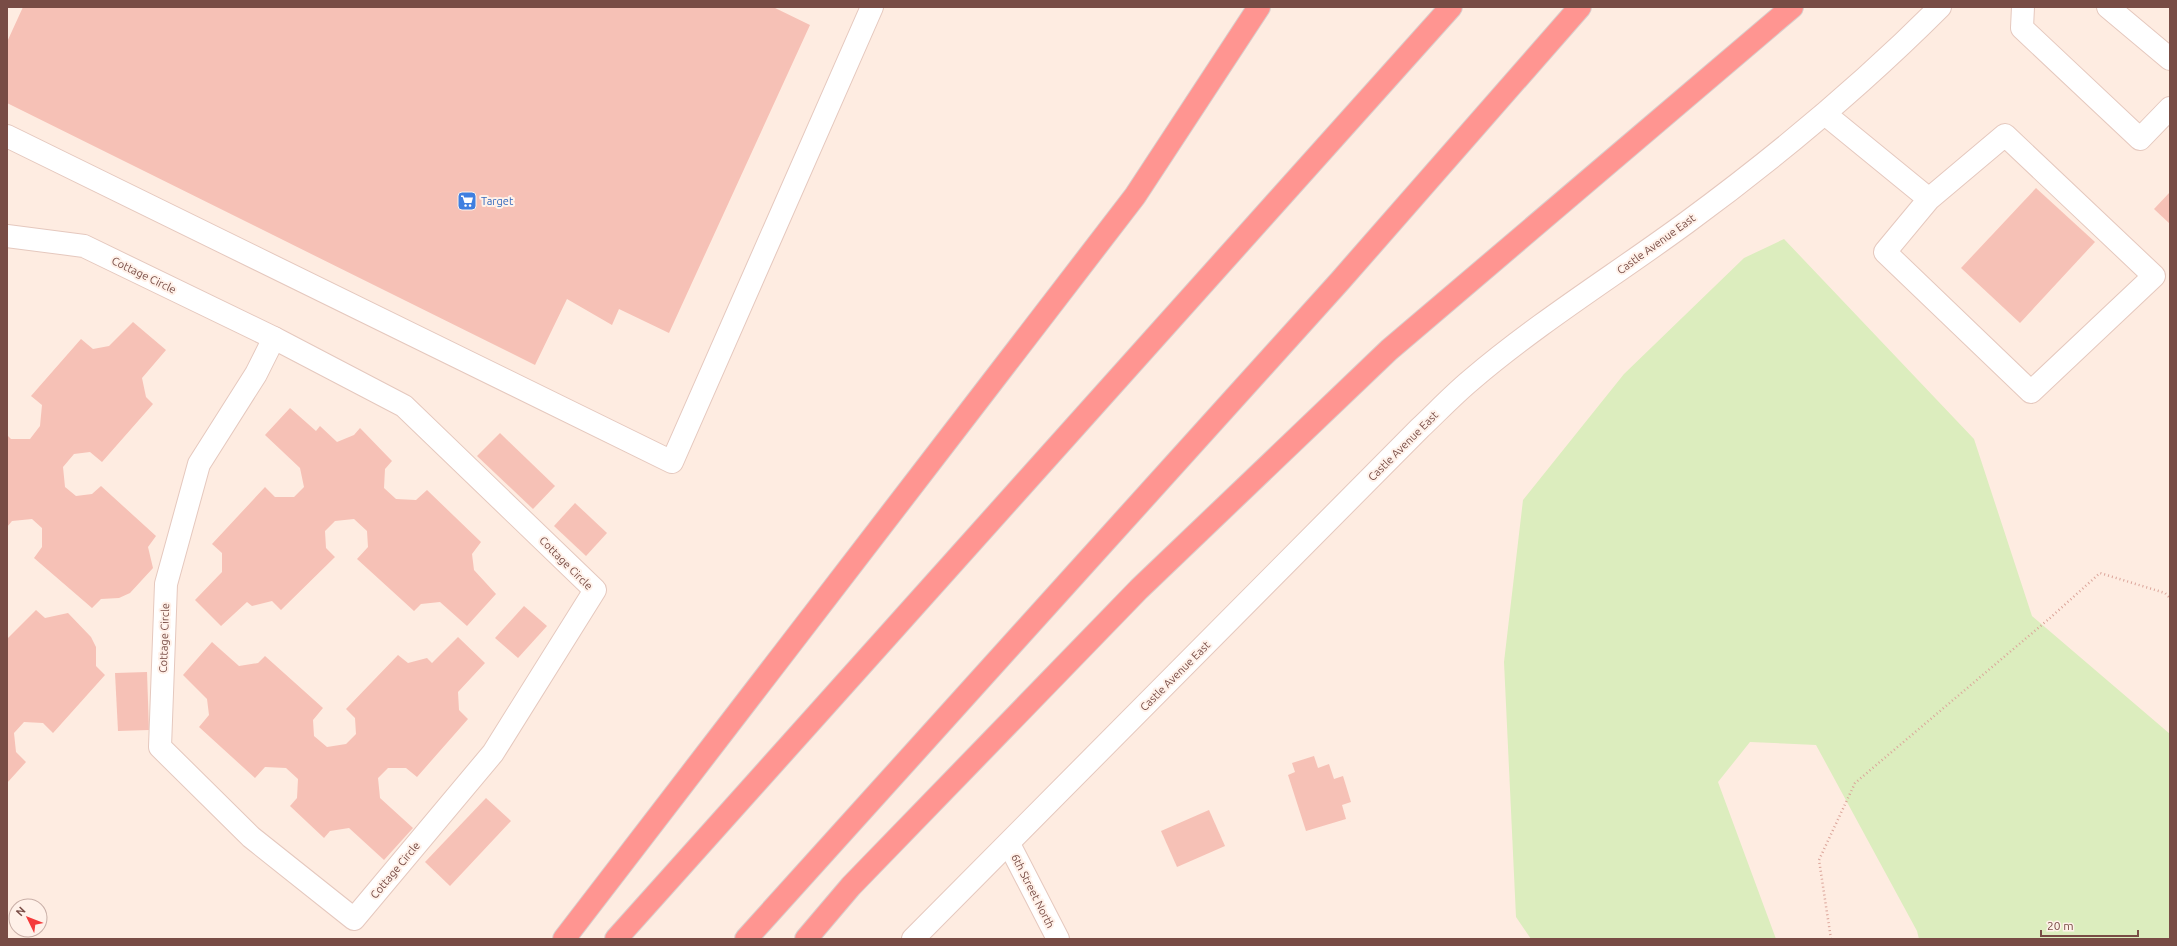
<svg xmlns="http://www.w3.org/2000/svg" width="2177" height="946" viewBox="0 0 2177 946" font-family="Ubuntu,sans-serif">
<style>
.green{fill:#dcedbe}
.building{fill:#f6c1b6}
.lines{fill:none;stroke-linecap:round;stroke-linejoin:round}
.minor-casing{stroke:#e5c8be;stroke-width:24}
.highway-casing{stroke:#d9cdcb;stroke-width:24}
.path{stroke:#dba499;stroke-width:2.5;stroke-dasharray:1 3;stroke-linecap:butt}
.minor{stroke:#fff;stroke-width:22}
.highway{stroke:#ff9591;stroke-width:22}
.labels{text-anchor:middle;stroke-width:4;stroke-linejoin:round;paint-order:stroke}
.shop-label{font-size:11px;fill:#366cbe;stroke:#fff1e9;text-anchor:start}
.street-label{font-size:11px;fill:#784c45;stroke:#fff1e9}
</style>
<rect width="100%" height="100%" fill="#feece1"/>
<polygon class="green" points="1784,239 1974,439 2032,616 2170,734 2170,939 1919,939 1917,931 1816,745 1750,742 1718,782 1776,939 1531,939 1516,917 1504,662 1523,500 1624,374 1744,258"/>
<g class="building">
<polygon points="23,7 773,7 810,25 669,333 619,309 612,325 567,299 535,365 7,103 7,42"/>
<polygon points="2036,188 2095,242 2020,323 1961,268"/>
<polygon points="2170,192 2170,224 2154,209"/>
<polygon points="133,322 166,350 142,378 146,397 153,404 102,462 90,452 74,454 63,467 65,487 76,496 92,494 101,486 156,536 148,547 153,568 130,593 119,598 101,599 92,608 34,558 42,547 42,528 32,519 12,521 7,527 7,435 11,439 30,439 40,426 42,405 31,396 81,339 93,349 109,346"/>
<polygon points="290,408 316,431 320,426 337,442 354,435 360,428 392,461 385,469 384,488 396,499 416,500 427,490 481,542 472,554 474,570 496,594 467,626 440,602 421,604 414,611 357,559 368,547 367,531 354,519 335,521 325,531 326,548 335,557 281,610 272,601 252,606 247,602 221,626 195,600 222,572 222,553 212,544 265,487 275,497 294,497 304,487 300,468 265,435"/>
<polygon points="500,433 555,486 533,509 477,456"/>
<polygon points="575,503 607,533 586,556 554,526"/>
<polygon points="524,606 547,626 518,658 495,638"/>
<polygon points="36,610 45,618 68,613 91,637 96,647 96,666 105,675 53,733 43,723 24,722 14,733 16,752 26,762 7,783 7,639"/>
<polygon points="458,637 485,663 458,692 459,710 468,719 417,777 406,768 388,768 378,778 380,798 413,828 384,860 349,828 330,831 324,838 290,806 297,798 298,779 286,768 265,767 255,778 199,727 209,715 207,699 183,675 212,642 239,666 258,663 265,656 323,708 313,720 314,736 327,747 346,744 356,734 355,718 346,709 398,655 408,663 427,658 432,663"/>
<polygon points="147,672 149,730 118,731 115,673"/>
<polygon points="1314,756 1318,768 1329,764 1334,779 1343,776 1351,802 1342,805 1346,819 1306,831 1288,775 1295,772 1292,763"/>
<polygon points="486,798 511,821 450,886 425,862"/>
<polygon points="1209,810 1225,846 1177,867 1161,831"/>
</g>
<g class="lines">
<defs>
<g id="minor">
<polyline points="2023,7 2022,28 2140,139 2170,108"/>
<polyline points="2108,7 2170,59"/>
<polyline points="1825,114 1929,199 1885,252 2031,392 2154,276 2005,135 1929,199"/>
<polyline points="7,136 672,462 872,7"/>
<polyline points="7,236 84,246 274,338"/>
<polygon points="274,338 404,406 595,590 493,753 354,919 251,837 160,747 166,584 199,464 256,374"/>
<polyline points="1009,844 1058,939"/>
<path d="M913,939L1420,428C1437,412 1453,395 1471,380C1539,322 1615,275 1686,223C1776,157 1861,86 1940,7"/>
</g>
<g id="highway">
<polyline points="564,939 1135,196 1259,7"/>
<polyline points="616,939 1451,7"/>
<polyline points="746,939 1340,281 1580,7"/>
<polyline points="806,939 851,886 1139,589 1389,350 1792,7"/>
</g>
</defs>
<use href="#minor" class="minor-casing"/>
<use href="#highway" class="highway-casing"/>
<polyline class="path" points="1831,939 1819,860 1855,783 2050,618 2100,573 2165,593 2170,598"/>
<use href="#minor" class="minor"/>
<use href="#highway" class="highway"/>
</g>
<defs>
<symbol id="supermarket-square" viewBox="-11 -11 22 22"><rect x="-9" y="-9" width="18" height="18" rx="4" fill="#3f7fe0" stroke="#fff1e9"/><path d="M-6-5.5h2.5l.6 2H6L4.5 2H-2.5L-4.4-4H-6ZM-1.5 3.2a1.3 1.3 0 1 0 .1 0ZM3 3.2a1.3 1.3 0 1 0 .1 0Z" fill="#fff"/></symbol>
</defs>
<g fill-rule="evenodd">
<use href="#supermarket-square" x="456" y="190" width="22" height="22"/>
</g>
<g class="labels">
<g class="shop-label">
<text x="481" y="205">Target</text>
</g>
<g class="street-label">
<text transform="translate(1656 244) rotate(-36)" y="4">Castle Avenue East</text>
<text transform="translate(144 275) rotate(26)" y="4">Cottage Circle</text>
<text transform="translate(1403 446) rotate(-45)" y="4">Castle Avenue East</text>
<text transform="translate(566 563) rotate(45)" y="4">Cottage Circle</text>
<text transform="translate(164 638) rotate(-88)" y="4">Cottage Circle</text>
<text transform="translate(1175 676) rotate(-45)" y="4">Castle Avenue East</text>
<text transform="translate(395 870) rotate(-50)" y="4">Cottage Circle</text>
<text transform="translate(1033 891) rotate(63)" y="4">6th Street North</text>
</g>
</g>
<rect width="2177" height="946" fill="none" stroke="#784c45" stroke-width="16"/>
<g transform="translate(28 918) rotate(313)"><circle r="19" fill="#fff1e9" stroke="#c9afa7"/>
<path d="M0-3L7 15L0 10L-7 15Z" fill="#f43a3a"/>
<text y="-6" font-size="11" font-weight="bold" text-anchor="middle" fill="#784c45">N</text>
</g>
<path d="M2041 930v6h97v-6" fill="none" stroke="#784c45" stroke-width="2"/>
<text x="2047" y="930" font-size="12" fill="#784c45" stroke="#fff1e9" stroke-width="3" paint-order="stroke">20 m</text>
</svg>
